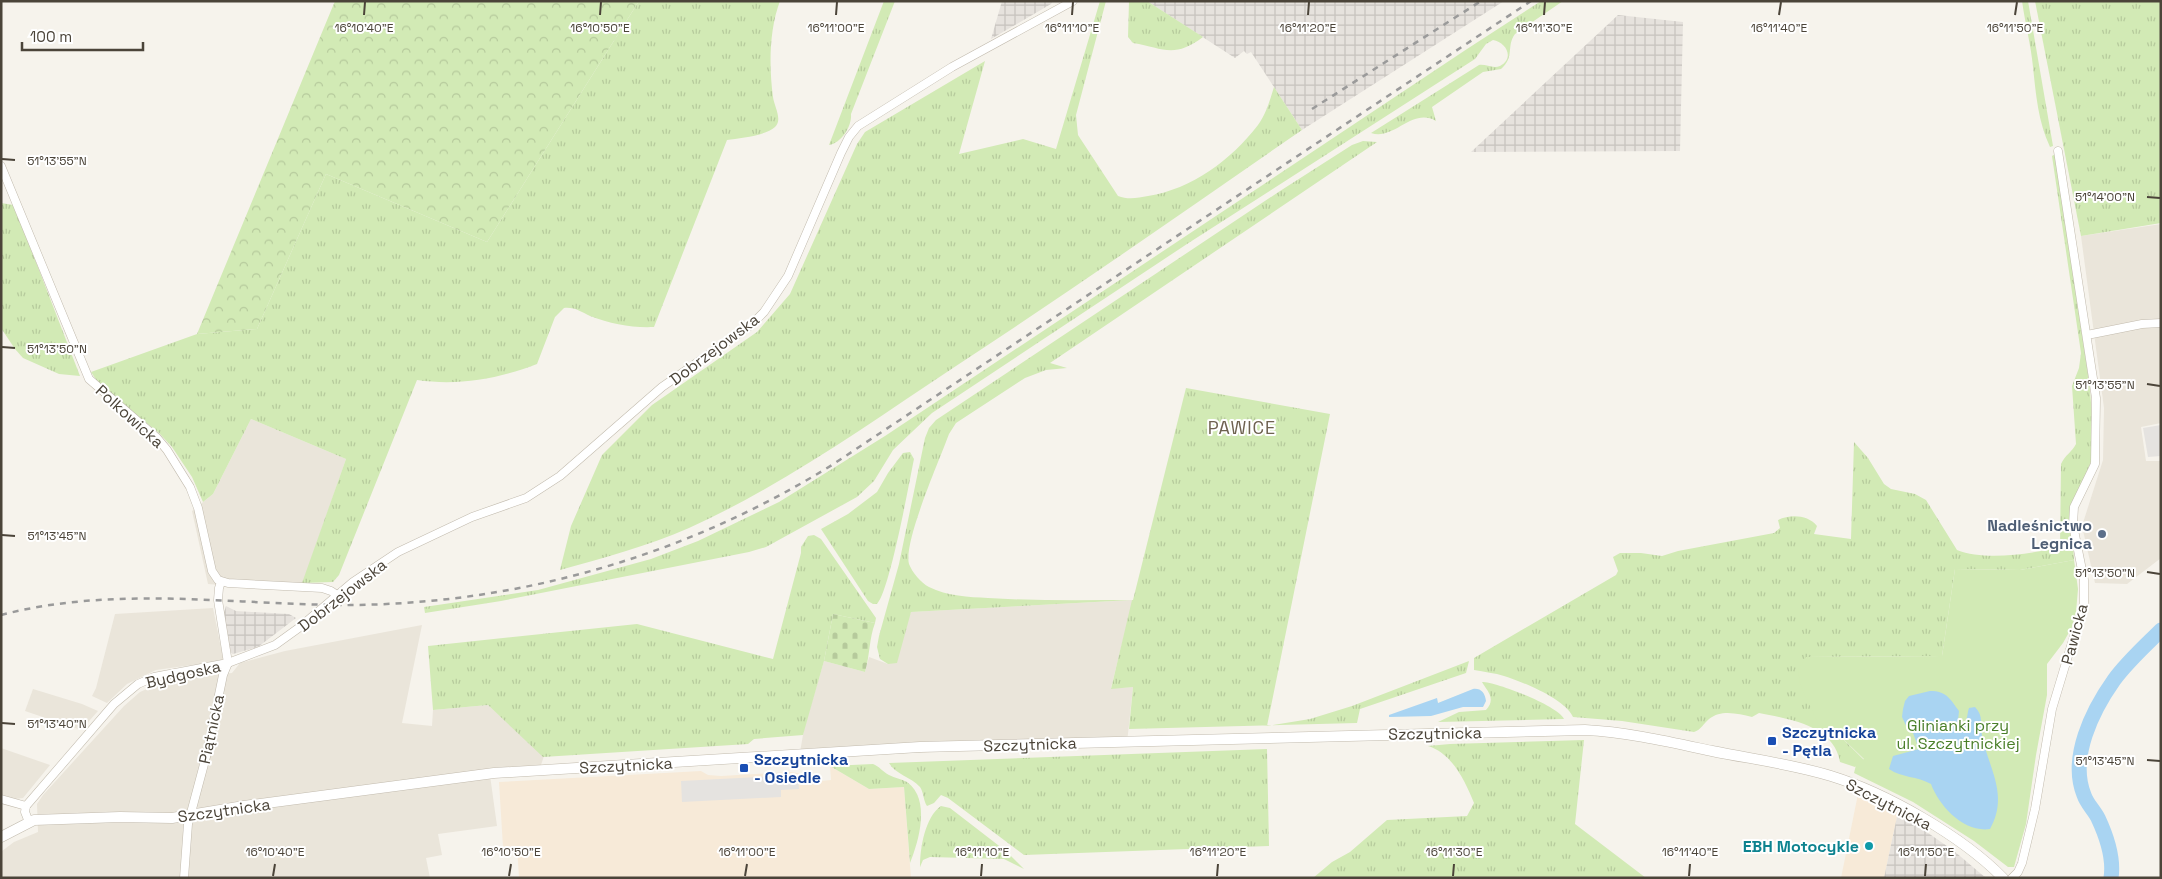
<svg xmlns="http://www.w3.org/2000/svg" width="2162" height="879" viewBox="0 0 2162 879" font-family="'Space Grotesk',sans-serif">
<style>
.residential{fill:#eae5da}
.commercial{fill:#f7ead8}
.industrial{fill:url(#industrial-grid)}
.grass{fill:url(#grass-tufts)}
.forest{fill:url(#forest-crowns)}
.cemetery{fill:url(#cemetery-stones)}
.park{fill:#d2eab5}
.parking{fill:#e5e3e0}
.water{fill:#a9d4f2}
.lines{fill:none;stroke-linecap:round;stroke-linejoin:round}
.river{stroke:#a9d4f2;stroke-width:15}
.minor-casing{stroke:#c2bbae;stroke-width:9}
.tertiary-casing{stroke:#c2bbae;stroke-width:11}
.minor{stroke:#fff;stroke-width:8}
.tertiary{stroke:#fff;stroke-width:10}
.rail{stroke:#9a9a9a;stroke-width:2.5;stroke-dasharray:6 6;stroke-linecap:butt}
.ticks{fill:none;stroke:#4b4439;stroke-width:2}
.service-dot{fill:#5c6f8a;stroke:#fff;stroke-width:2}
.transit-dot{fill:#1a4fb4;stroke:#fff;stroke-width:2}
.culture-dot{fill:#0f9aa8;stroke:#fff;stroke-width:2}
.labels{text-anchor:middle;stroke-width:4;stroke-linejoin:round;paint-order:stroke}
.street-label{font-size:16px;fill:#4b4439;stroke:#fff}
.service-label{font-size:16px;font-weight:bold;fill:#4e5e75;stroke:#fff;text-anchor:end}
.park-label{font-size:16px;fill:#4a7f2a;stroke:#fff}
.transit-label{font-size:16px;font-weight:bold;fill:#164399;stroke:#fff;text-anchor:start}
.culture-label{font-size:16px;font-weight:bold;fill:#0d838f;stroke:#fff;text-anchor:end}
.neighbourhood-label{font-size:18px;letter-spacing:1px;fill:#6e6250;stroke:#fff}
.ticks-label{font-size:12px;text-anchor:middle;fill:#4b4439;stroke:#fff;stroke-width:4;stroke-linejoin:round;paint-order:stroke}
</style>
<defs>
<pattern id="industrial-grid" width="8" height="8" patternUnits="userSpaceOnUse" patternTransform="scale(1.25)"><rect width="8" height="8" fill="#e6e2dd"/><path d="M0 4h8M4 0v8" fill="none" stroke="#c7c3be"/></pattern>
<pattern id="grass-tufts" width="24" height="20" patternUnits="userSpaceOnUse" patternTransform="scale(1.25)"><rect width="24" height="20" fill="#d2eab5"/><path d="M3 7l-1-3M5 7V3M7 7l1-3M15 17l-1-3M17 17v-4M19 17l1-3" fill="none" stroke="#b6ca9c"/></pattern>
<pattern id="forest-crowns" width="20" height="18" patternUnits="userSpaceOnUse" patternTransform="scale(1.25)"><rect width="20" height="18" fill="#d2eab5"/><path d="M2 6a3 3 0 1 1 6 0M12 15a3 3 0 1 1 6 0" fill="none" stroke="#b6ca9c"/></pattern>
<pattern id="cemetery-stones" width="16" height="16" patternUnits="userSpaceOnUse" patternTransform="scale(1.25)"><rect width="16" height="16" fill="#d2eab5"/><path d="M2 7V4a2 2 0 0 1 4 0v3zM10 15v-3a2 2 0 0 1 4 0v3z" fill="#b6ca9c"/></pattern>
</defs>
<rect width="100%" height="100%" fill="#f6f3ec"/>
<g class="residential">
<polygon points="2161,224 2161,423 2141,427 2146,461 2161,461 2161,558 2127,584 2095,583 2082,526 2103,460 2104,408 2081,236"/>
<polygon points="251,419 346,459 300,591 208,584 192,511 213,494"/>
<polygon points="1133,600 1111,688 1133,687 1127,743 799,758 804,729 824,661 865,672 869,657 888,664 911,612"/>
<polygon points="213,608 223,658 221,661 156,670 127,684 107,703 92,696 96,688 115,614"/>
<polygon points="422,625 402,723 432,726 433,710 488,705 544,756 541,765 489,768 497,826 438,834 442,855 426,858 430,878 1,878 2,851 14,842 38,832 37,804 43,795 124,706 140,692 167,680 232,673 240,663 285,651"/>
<polygon points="33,689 82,704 98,711 81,730 25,711"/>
<polygon points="1,748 50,765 23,798 15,799 1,795"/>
</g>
<g class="commercial">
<polygon points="830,766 869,789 904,787 911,878 519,878 517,846 503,847 499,782 701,771 708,775 721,776 791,772 820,777 821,781 831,780"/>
<polygon points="1858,794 1884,808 1898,812 1884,878 1841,878"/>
</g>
<g class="industrial">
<polygon points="1002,1 1053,1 1051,4 991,39"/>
<polygon points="1147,1 1504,1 1302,130 1251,52 1247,54 1244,51 1235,58"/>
<polygon points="1618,15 1683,22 1680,151 1471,152"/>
<polygon points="226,606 236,611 289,614 296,618 258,647 233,654 231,653 223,616"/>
<polygon points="1898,812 1954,851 1986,878 1884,878"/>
</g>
<g class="grass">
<path d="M639,1H780C769,30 769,67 773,97C774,106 783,120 775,127C765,136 740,138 727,140L654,327C632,328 611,324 590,316C581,312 575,307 564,308L555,317L537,364C498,379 458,386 417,380L339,575L333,582L302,583L346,459L251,419L213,494L203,502L192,477L172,447L159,433L101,387L91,372L197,334L257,329L326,174L487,242Z"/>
<path d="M884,1H895L851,114C852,127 841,143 829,145Z"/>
<path d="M1100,1H1106L1076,115L1078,135L1118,196C1128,200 1138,198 1148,196C1192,189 1231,160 1258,125C1266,114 1270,100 1274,87L1302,130C1186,210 1071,291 953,368C867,425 782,486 689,528C648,546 603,558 560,570L571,526L602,455L652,405L757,332L790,294L857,144L865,132L985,61L959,154L1023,139L1056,149Z"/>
<path d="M1129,1H1147L1203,37C1174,59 1163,48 1133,43L1128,37Z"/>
<path d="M1541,1H1563L1515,34C1506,46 1515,57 1501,69L1483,72L1432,107L1436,121C1412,107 1394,141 1371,133L1479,65C1486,64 1493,69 1500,66C1515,58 1506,42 1493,40L1486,44L1475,59L1187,244L932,413L893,450L874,481L857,497L766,547L749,552L501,601L425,613L424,607L538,590L651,559L698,541L779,502L885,436L1467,49Z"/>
<path d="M2022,1H2028L2053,146L2050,147C2038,121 2036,95 2033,67C2031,45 2025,23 2022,1Z"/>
<polygon points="2035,1 2161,1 2161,223 2081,236"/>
<path d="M1363,141L1377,142L1050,363L1067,368L1046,370L1025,378L956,423L949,434C940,459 903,542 909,564C912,572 921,583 929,587C947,596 969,597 988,598C1036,601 1085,600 1133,600L1186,388L1330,414L1267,726L1310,719L1352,706L1469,661L1466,673L1360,709L1357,723L1129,729L1133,687L1111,689L1132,600L911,612L897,663L888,664L880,659L877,647L879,636L899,564L925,438L929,428L936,420L1280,191L1352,145Z"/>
<path d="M2055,154L2089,380L2093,425L2091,462L2071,509L2074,560L2020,570L1955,569L1942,656L1806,657L1840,736L1864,760L1855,767L1840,762C1834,725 1788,719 1759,713L1752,717C1738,714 1722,709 1709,719C1704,723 1701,730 1694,732L1622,721L1573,717C1565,699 1523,682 1504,676C1495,673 1484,672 1474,670V658L1616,575L1618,571L1613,557L1620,553H1641L1662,556L1678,551L1774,533L1780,528L1778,520C1791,514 1808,515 1817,526L1814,534L1851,539L1854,442L1868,458L1884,484L1891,489L1915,494L1926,500L1957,550C1985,561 2031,554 2060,547L2061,464C2065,455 2072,452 2076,444L2072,386L2079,368L2081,353L2052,156Z"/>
<polygon points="1,203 14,205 80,376 59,374 23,358 15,349 1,328"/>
<path d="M910,452L914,459C909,483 890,590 877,604H873L868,601L821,529L848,514L877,492L888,473L903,453Z"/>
<polygon points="814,535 821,539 876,618 875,623 833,614 824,661 803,735 754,739 748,744 543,757 488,705 433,710 428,646 637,624 773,659 801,553 801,547 808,536"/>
<path d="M1482,682C1497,682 1558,706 1564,719L1438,722L1459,712L1486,710C1497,698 1486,690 1482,682Z"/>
<path d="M1584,740L1575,824L1646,878H1313L1332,862L1350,852L1387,820L1467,816L1474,803C1465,781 1452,753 1428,746L1450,744Z"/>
<path d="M1267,749L1269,846L1024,855L948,798L941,795L934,803L927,806C923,800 924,793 920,787C911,777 895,774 889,763Z"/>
<path d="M873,764C879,766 883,772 889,775C895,778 901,779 907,782C931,799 919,841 910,863L904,787L869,789L830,766Z"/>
<path d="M941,806L950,808L1007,852L1024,869L1004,859L930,857L923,860L920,867C920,848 925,817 941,806Z"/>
</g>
<polygon class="forest" points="335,1 639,1 487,242 326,174 257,329 197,334"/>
<path class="cemetery" d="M833,614L875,623C869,639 870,655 865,672L824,661Z"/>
<polygon class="park" points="2074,560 2078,589 2076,612 2072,627 2063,643 2047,664 2047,695 2036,755 2026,824 2014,867 2008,867 1974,841 1913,802 1854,773 1856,765 1864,759 1840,736 1821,730 1800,684 1798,669 1806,657 1942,656 1955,569 2020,570"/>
<g class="parking">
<polygon points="2161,425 2161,456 2148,457 2143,428"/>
<polygon points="798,775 799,789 781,790 781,797 682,802 681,781"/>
</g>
<g class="water">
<path d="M1473,689C1481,688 1485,693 1486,701L1483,707H1463L1431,716L1389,717V715L1437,698L1438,703Z"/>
<path d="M1930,691C1947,691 1950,699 1959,711L1958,721L1960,724H1964C1968,719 1967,713 1969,708L1975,707C1984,716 1980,725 1982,736C1989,769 2009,795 1990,829C1964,833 1939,806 1931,784C1917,776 1902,778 1889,769L1893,756L1919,749L1913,733L1908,730L1902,717L1903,709L1905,701L1909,696Z"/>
</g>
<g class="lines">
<path class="river" d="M2111,878C2114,859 2106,835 2098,818C2094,810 2087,804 2084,795C2069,758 2092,711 2114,680C2127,662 2145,646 2161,630"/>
<defs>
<g id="minor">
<polyline points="1,166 89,379 157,438 167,450 190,487 198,508 212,571 218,580 228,583 322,588 331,591 337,595"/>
<polyline points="2087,335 2142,324 2161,323"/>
<polyline points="1,799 26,806"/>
<polyline points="29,822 25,812 26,806 114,704 138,684 154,677 228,663 275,645 300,627 353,582 398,552 472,517 526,498 560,476 662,387 751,325 764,312 788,276 841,153 849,137 858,126 952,67 1073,1"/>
<polyline points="184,878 188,824 207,753 223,675 228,663 218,600 219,588 221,582"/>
<polyline points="2012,878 2018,872 2022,863 2035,809 2052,709 2084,603 2084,580 2073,525 2074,507 2095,464 2096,398 2058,151"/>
</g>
<path id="tertiary" d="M1,837L34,820L120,817L172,818L244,806L494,773L920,747L1585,730C1627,732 1670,742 1712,751C1751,759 1792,764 1831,776C1886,793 1962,836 2003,878"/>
</defs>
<use href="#minor" class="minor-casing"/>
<use href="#tertiary" class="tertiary-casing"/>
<use href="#minor" class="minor"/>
<use href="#tertiary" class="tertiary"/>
<g class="rail">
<polyline points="1312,109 1481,1"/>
<path d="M1,615C116,585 233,605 349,605C520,604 687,555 832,465L1531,1"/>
</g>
</g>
<path class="ticks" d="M364,15L365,2M600,15L601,2M836,15L837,2M1072,15L1073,2M1308,15L1309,2M1544,15L1545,2M1779,15L1781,2M2015,15L2017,2M2,159L15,160M2147,197L2160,198M2,347L15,348M2147,384L2160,386M2,535L15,536M2147,572L2160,574M2,723L15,724M2147,760L2160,761M273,876L275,864M509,876L511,864M745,876L747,864M981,876L982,864M1217,876L1218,864M1453,876L1454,864M1689,876L1690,864M1925,876L1926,864"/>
<circle class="service-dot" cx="2102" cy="534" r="5"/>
<g class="transit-dot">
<rect x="1767" y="736" width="10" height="10" rx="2.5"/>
<rect x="739" y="763" width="10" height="10" rx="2.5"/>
</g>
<circle class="culture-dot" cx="1869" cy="846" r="5"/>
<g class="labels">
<g class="street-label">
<text transform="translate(714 349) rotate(-37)" y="6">Dobrzejowska</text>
<text transform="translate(130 416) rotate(42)" y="6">Polkowicka</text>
<text transform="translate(342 595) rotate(-38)" y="6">Dobrzejowska</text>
<text transform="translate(2074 634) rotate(-75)" y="6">Pawicka</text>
<text transform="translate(183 674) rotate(-13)" y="6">Bydgoska</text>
<text transform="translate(211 729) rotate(-78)" y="6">Piątnicka</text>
<text transform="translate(1435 733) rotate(-1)" y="6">Szczytnicka</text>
<text transform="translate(1030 744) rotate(-2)" y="6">Szczytnicka</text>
<text transform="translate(626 765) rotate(-3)" y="6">Szczytnicka</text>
<text transform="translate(1889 804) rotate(27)" y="6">Szczytnicka</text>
<text transform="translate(224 810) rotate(-8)" y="6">Szczytnicka</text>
</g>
<g class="service-label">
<text x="2092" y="531">Nadleśnictwo<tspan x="2092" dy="18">Legnica</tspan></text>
</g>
<g class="park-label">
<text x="1958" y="731">Glinianki przy<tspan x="1958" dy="18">ul. Szczytnickiej</tspan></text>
</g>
<g class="transit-label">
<text x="1782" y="738">Szczytnicka<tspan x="1782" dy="18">- Pętla</tspan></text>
<text x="754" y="765">Szczytnicka<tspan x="754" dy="18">- Osiedle</tspan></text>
</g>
<g class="culture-label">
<text x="1859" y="852">EBH Motocykle</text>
</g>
<g class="neighbourhood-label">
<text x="1242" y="434">PAWICE</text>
</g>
</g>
<g class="ticks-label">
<text x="364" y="32">16°10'40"E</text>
<text x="600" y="32">16°10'50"E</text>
<text x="836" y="32">16°11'00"E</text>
<text x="1072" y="32">16°11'10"E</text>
<text x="1308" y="32">16°11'20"E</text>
<text x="1544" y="32">16°11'30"E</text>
<text x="1779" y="32">16°11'40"E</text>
<text x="2015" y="32">16°11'50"E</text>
<text x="57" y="165">51°13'55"N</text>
<text x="2105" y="201">51°14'00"N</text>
<text x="57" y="353">51°13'50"N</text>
<text x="2105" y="389">51°13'55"N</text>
<text x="57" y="540">51°13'45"N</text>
<text x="2105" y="577">51°13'50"N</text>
<text x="57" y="728">51°13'40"N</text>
<text x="2105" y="765">51°13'45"N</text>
<text x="275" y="856">16°10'40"E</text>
<text x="511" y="856">16°10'50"E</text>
<text x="747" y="856">16°11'00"E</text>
<text x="982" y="856">16°11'10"E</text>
<text x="1218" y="856">16°11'20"E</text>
<text x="1454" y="856">16°11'30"E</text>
<text x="1690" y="856">16°11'40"E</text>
<text x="1926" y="856">16°11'50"E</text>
</g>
<rect width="2162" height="879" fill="none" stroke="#4b4439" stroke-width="5"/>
<path d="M22 42v8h121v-8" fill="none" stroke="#4b4439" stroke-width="2.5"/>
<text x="30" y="42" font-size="15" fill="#4b4439" stroke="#ffffff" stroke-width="4" paint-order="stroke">100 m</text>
</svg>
